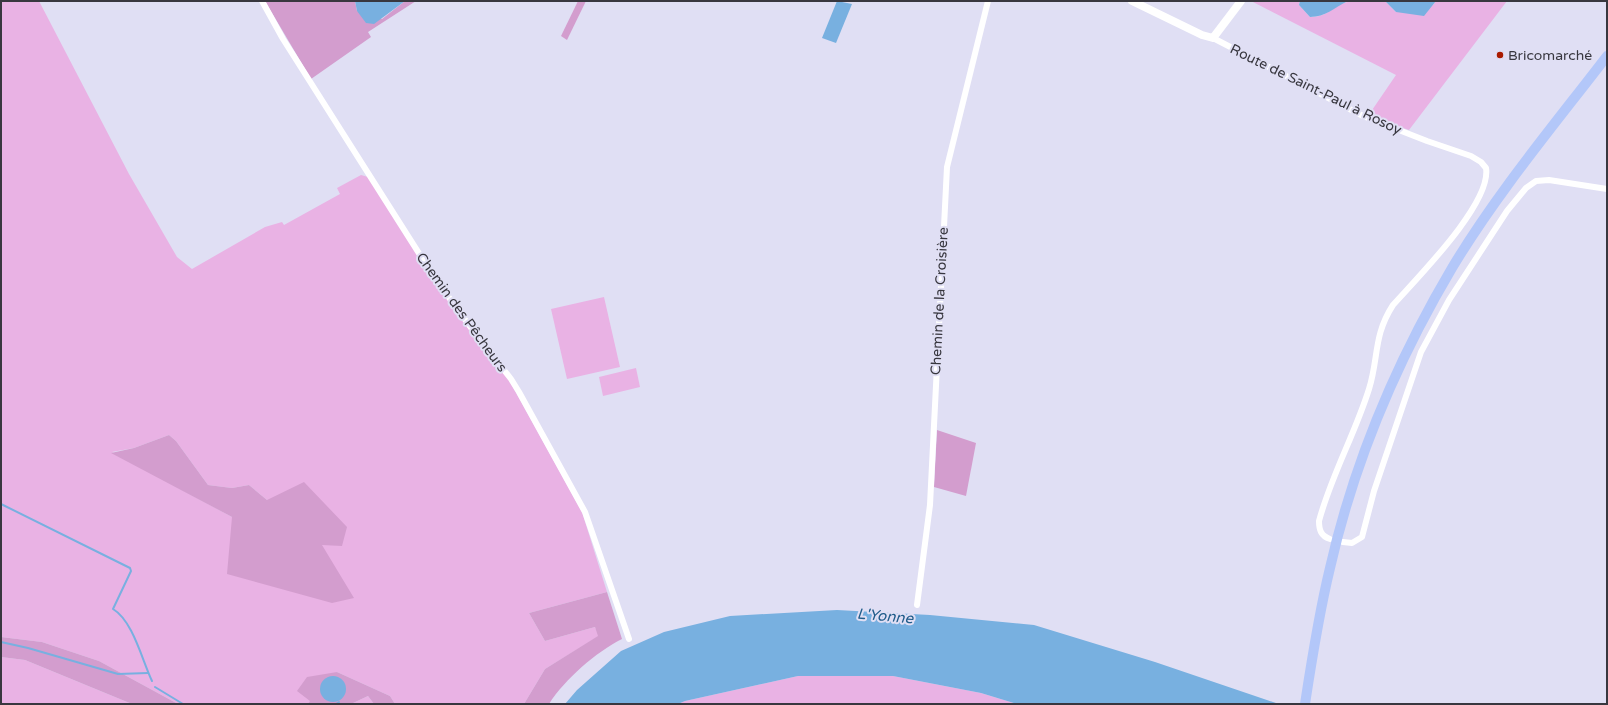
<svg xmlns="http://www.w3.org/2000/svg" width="1608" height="705" viewBox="0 0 1608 705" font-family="'Varela Round',sans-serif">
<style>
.green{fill:#e9b2e4;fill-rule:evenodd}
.forest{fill:#d39dce}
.water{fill:#78b0e0}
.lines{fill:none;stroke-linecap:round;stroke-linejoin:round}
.stream{stroke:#78b0e0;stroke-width:2}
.minor{stroke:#fff;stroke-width:6}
.tertiary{stroke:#fff;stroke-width:8}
.primary{stroke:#b3c7f9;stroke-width:10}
.poi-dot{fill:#a91a00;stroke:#e0dff4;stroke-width:1.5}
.labels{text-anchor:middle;stroke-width:4;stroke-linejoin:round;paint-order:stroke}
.poi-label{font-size:14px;fill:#38373f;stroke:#e0dff4;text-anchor:start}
.street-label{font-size:14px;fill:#38373f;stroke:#e0dff4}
.water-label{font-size:15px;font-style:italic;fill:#205c8a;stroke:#e0dff4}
</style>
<rect width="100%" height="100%" fill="#e0dff4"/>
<g class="green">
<path d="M1,1H39L129,174L177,257L192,269L265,227L282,222L284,225L340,194L337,188L361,175L368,177L509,380L582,512L607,592L529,613L545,641L595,627L599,636L545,669L524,704H395L390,696L337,672L308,704H178L99,661L42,642L1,637ZM169,435L176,441L208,485L232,488L249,485L267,500L232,517L112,452L134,448Z"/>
<path d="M1251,1H1300L1299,5L1310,17C1329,17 1330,7 1347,2C1358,0 1374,1 1385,1L1396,12L1433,5L1436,1H1507L1409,130L1368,116L1396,75Z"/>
<polygon points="604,297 620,367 567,379 551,309"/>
<polygon points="636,368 640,387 603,396 599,377"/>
<polygon points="1,657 25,660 132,704 1,704"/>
<polygon points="798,676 893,676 981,693 1017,704 678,704 685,701"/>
<polygon points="368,696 374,704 351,704"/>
</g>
<g class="forest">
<polygon points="265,1 355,1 357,11 382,19 405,1 416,1 368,32 371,37 311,79"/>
<polygon points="578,1 586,1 567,40 561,36"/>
<polygon points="937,430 976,443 966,496 934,487"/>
<polygon points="169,435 176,441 208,485 232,488 249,485 267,500 304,482 347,527 342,546 322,545 354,598 332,603 227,574 232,517 111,453 134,448"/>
<path d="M607,592L622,639C596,652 565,679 549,704H524L545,669L598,636L595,627L545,641L529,613Z"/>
<polygon points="1,637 42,642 99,661 178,704 132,704 25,660 1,657"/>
<polygon points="337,672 390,696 395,704 374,704 368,696 351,704 308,704 310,701 297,691 307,677"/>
</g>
<g class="water">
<polygon points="355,1 405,1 374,24 366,23 357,11"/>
<polygon points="837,1 852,4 836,43 822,38"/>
<path d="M1300,1H1348C1333,8 1326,17 1310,17L1299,5Z"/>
<polygon points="1385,1 1436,1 1424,16 1396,12"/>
<polygon points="837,610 930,615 1034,625 1155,662 1279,704 1017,704 981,693 893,676 798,676 685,701 678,704 565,704 577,690 621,651 664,632 730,616"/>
<circle cx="333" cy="689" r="13"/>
</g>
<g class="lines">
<g class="stream">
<path d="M1,504L130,568L131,571L113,609C133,621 142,660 152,681"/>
<polyline points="1,642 28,648 118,674 148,673"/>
<polyline points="155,687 183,704"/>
<polyline points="336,704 339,702"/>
</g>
<g class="minor">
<polyline points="262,1 283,39 434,277 477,336 511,379 519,392 585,512 629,639"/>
<path d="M1213,38L1363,116L1427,141L1471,156L1481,162L1486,168C1492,203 1417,278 1393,305C1373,336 1379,357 1369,389C1355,434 1331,476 1319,521C1319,530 1321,536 1330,539"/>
<polyline points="1343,542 1352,543 1362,537 1374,491 1421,352 1449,300 1507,211 1526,188 1536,181 1549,180 1607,189"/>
<polyline points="917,605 930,505 947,167 988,1"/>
</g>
<polyline class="tertiary" points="1132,1 1202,35 1213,38 1241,1"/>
<path class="primary" d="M1305,704C1312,658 1319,613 1330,568C1354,462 1397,361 1452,268C1497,193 1554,125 1607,56"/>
</g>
<circle class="poi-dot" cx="1500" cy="55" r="4"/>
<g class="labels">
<g class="poi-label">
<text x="1508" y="60">Bricomarché</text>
</g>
<g class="street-label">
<text transform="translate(1316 89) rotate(26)" y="5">Route de Saint-Paul à Rosoy</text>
<text transform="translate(939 301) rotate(-87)" y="5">Chemin de la Croisière</text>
<text transform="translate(462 312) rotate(54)" y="5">Chemin des Pêcheurs</text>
</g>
<g class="water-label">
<text transform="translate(885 616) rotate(5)" y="5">L'Yonne</text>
</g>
</g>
<rect width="1608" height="705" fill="none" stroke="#38373f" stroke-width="4"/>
</svg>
